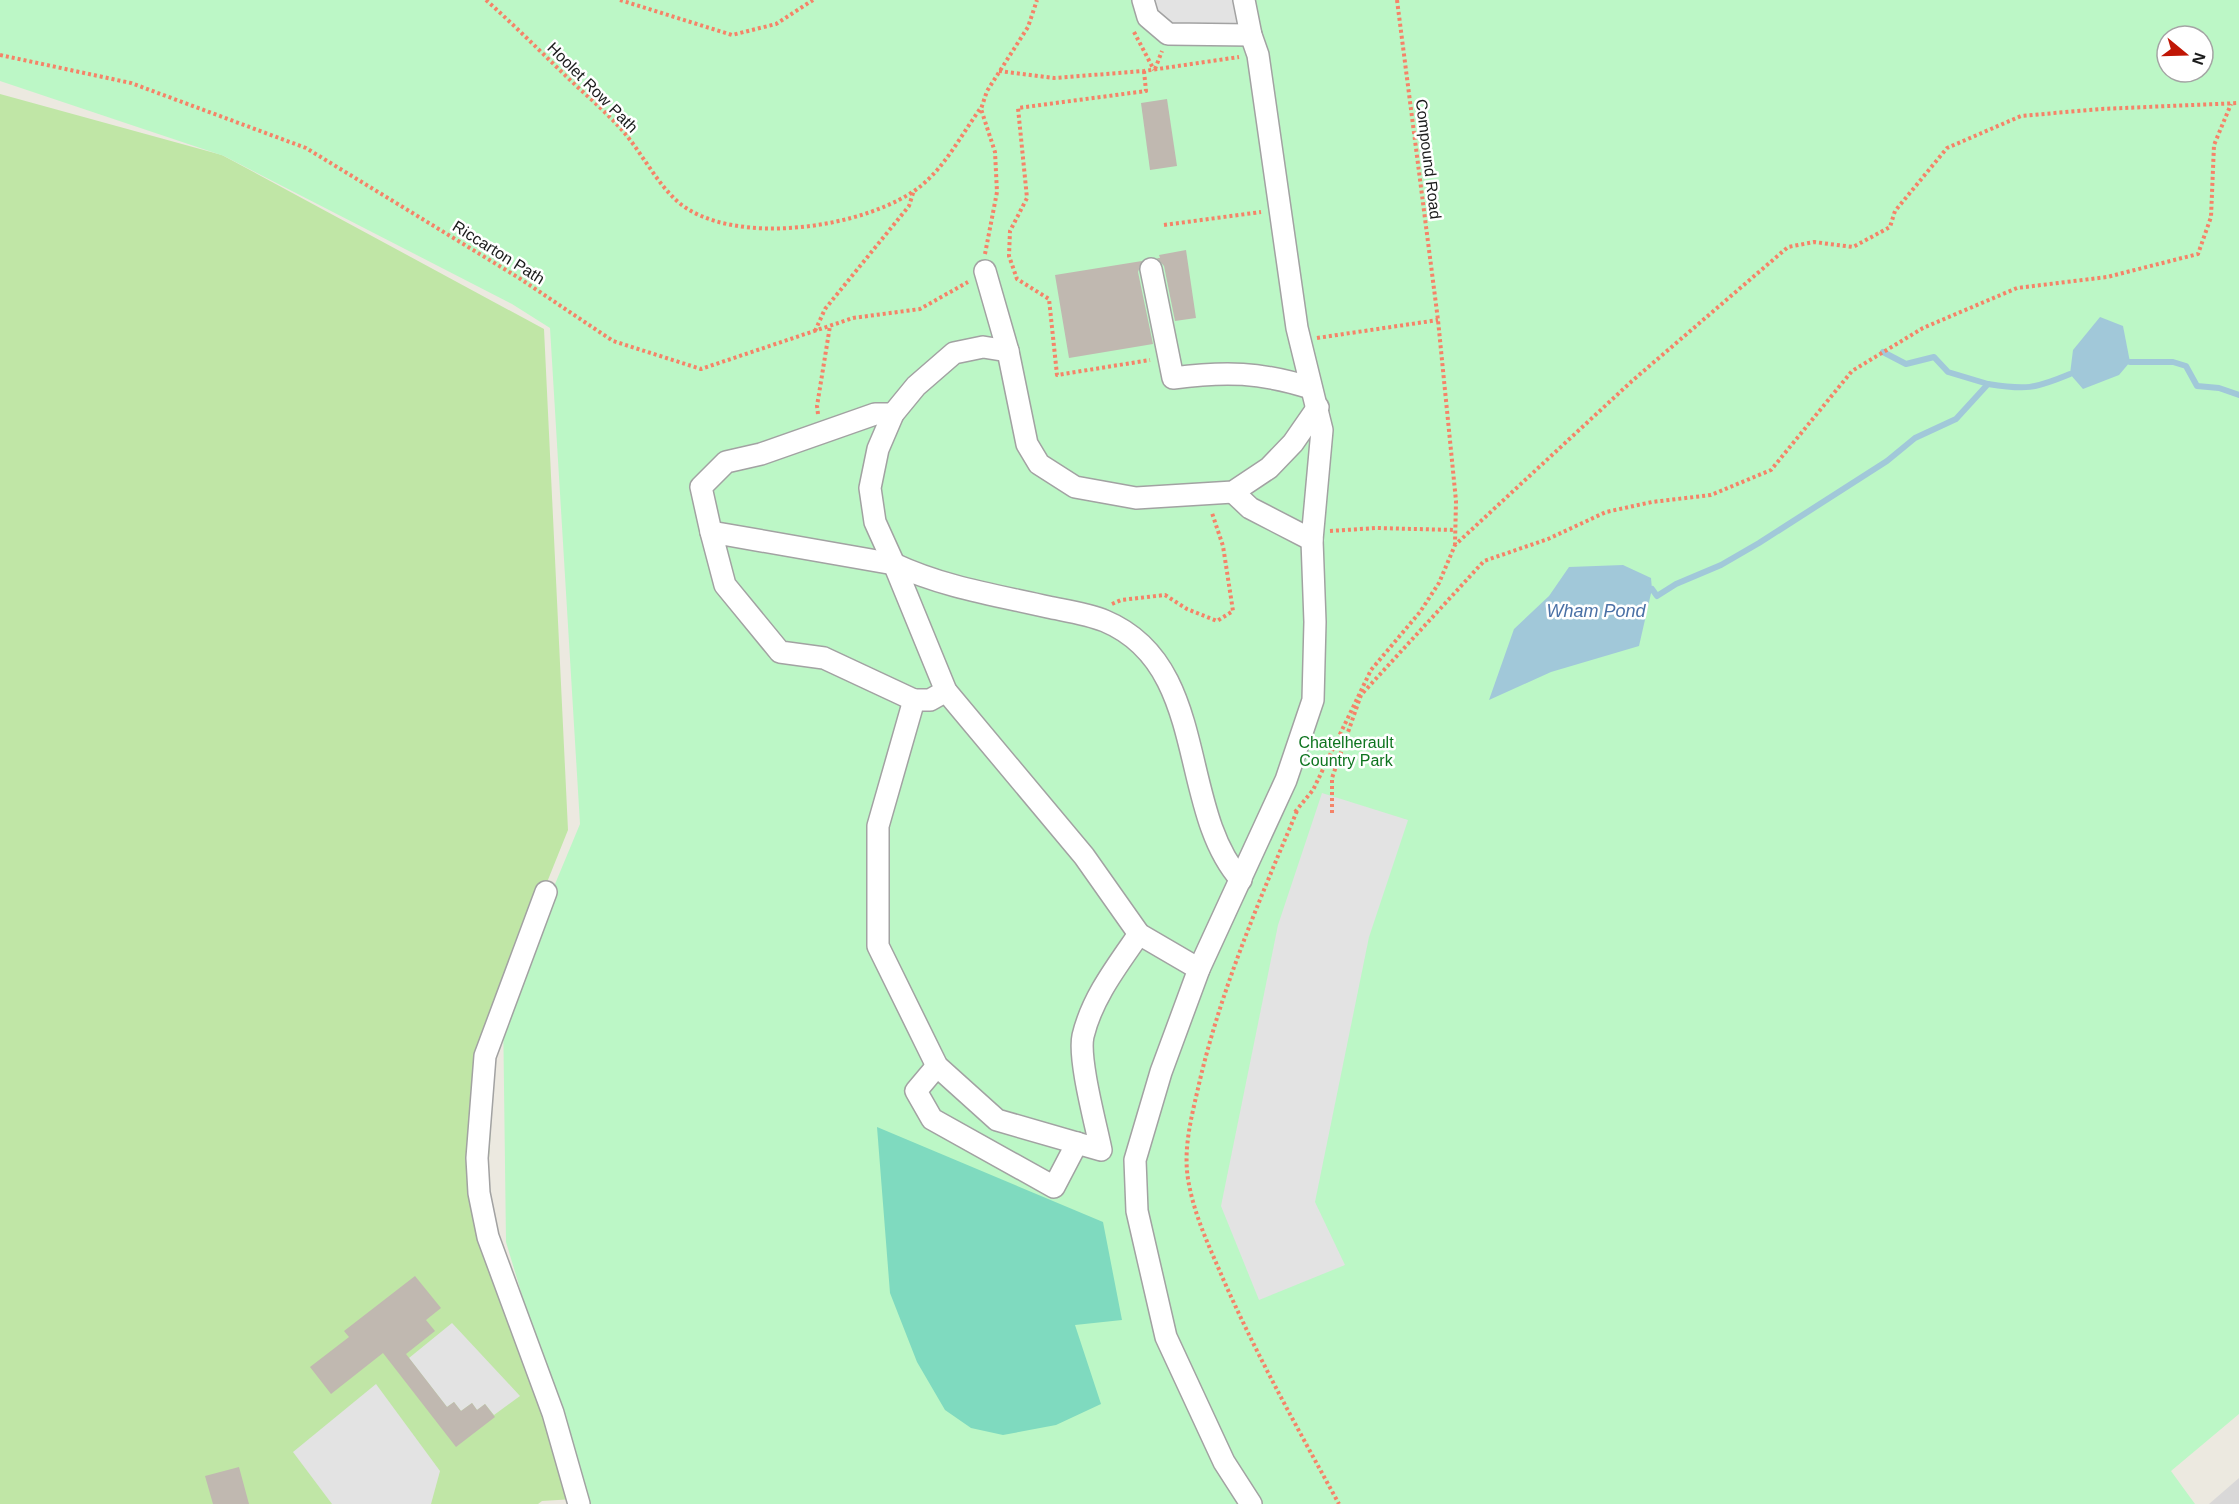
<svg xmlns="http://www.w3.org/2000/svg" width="2239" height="1504" viewBox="0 0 2239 1504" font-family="Helvetica,sans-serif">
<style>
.residential{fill:#d9d8d8}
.grass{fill:#c0e6a6}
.park{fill:#bcf7c6;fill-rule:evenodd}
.pitch{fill:#7fdabf}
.parking{fill:#e3e3e3}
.water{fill:#a1c8d9}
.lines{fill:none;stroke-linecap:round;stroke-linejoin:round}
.stream{stroke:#a1c8d9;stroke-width:6}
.building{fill:#c0b8b0}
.minor-casing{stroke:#a2a2a2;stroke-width:24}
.path{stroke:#f58368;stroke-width:4;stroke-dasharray:3 3;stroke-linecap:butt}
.minor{stroke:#fff;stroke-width:21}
.labels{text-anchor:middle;stroke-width:5;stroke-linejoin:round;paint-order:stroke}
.street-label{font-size:16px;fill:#1b1b1b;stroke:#fff}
.park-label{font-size:16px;fill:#0e741f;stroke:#fff}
.water-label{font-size:18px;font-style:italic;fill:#4b71a6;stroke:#fff}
</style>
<rect width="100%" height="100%" fill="#ece9e0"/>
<polygon class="residential" points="2239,1478 2239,1504 2209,1504"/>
<polygon class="grass" points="0,94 222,155 544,329 568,830 499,1002 486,1205 574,1499 542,1501 538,1504 0,1504"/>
<path class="park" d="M0,0H2239V1414L2171,1471L2195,1504H585L506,1242L503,1009L580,824L550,328L512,304L224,156L0,81ZM2167,36H2203V72H2167Z"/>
<polygon class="pitch" points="877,1127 1103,1222 1122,1320 1075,1325 1101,1404 1056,1425 1003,1435 971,1428 945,1410 917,1362 890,1293"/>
<g class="parking">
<polygon points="1136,0 1247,0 1254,38 1176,46 1158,40 1145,22"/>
<polygon points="1322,793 1408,820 1369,937 1315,1202 1345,1265 1259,1300 1221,1206 1278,925"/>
<polygon points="452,1323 520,1396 494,1415 485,1404 477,1410 472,1403 461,1411 454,1402 447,1407 409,1358"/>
<polygon points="376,1384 440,1471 431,1504 332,1504 293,1452"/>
</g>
<g class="water">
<polygon points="2100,317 2123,326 2130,362 2119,375 2083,389 2070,374 2073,350"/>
<polygon points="1623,565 1651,578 1652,589 1639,646 1551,672 1489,700 1514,629 1549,596 1569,567"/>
</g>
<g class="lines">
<g class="stream">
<polyline points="1883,352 1906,364 1934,357 1948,372 1988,384"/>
<polyline points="2130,362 2173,362 2186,366 2197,386 2219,388 2239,395"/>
<path d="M1652,589L1657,596L1676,584L1721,565L1759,543L1887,461L1915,438L1956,419L1988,384C2026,390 2034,389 2070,374"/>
</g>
</g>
<g class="building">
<polygon points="1167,99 1177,166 1150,170 1141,103"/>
<polygon points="1186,250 1196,318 1175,321 1164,266 1157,258 1160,258 1159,255"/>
<polygon points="1142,261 1138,272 1153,344 1069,358 1055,275"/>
<polygon points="415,1276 441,1308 426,1320 435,1331 406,1354 447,1407 454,1402 461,1411 472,1403 477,1410 485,1404 495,1417 456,1447 383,1353 331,1394 310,1367 349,1337 344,1331"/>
<polygon points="239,1467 249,1504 213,1504 205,1476"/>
</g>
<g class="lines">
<defs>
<g id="minor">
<polyline points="1143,0 1148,17 1168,34 1251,35"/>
<polyline points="1244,0 1251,35 1258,55 1297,328 1322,430 1312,540 1315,622 1313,700 1286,780 1199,969 1161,1072 1135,1160 1137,1211 1166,1337 1224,1462 1251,1504"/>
<path d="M1151,269L1173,378C1226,371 1260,372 1311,388"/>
<polyline points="985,271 1008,351 1027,444 1039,464 1075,487 1136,498 1233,492 1269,468 1293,443 1318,407"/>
<polyline points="1233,492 1250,508 1312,540"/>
<polyline points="711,532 701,487 726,462 761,454 875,414 893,414"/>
<polyline points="894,564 711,532 725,585 780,652 824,658 914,700"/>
<polyline points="894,564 875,522 870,488 878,449 893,414 916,386 954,353 983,347 1008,351"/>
<path d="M946,691L930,700H914L878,826V946L937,1066L997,1120L1101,1150C1096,1125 1078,1059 1083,1036C1092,998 1117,966 1139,934"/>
<polyline points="546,892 485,1056 477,1158 479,1193 488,1237 553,1413 579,1504"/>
<path d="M1199,969L1139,934L1084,856L946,691L894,564C943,587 995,595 1048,607C1067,611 1088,614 1105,621C1210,665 1177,808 1241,880"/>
<polyline points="937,1066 916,1091 932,1119 1054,1187 1077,1143"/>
</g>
</defs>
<use href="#minor" class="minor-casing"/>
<g class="path">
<path d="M486,0C514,25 541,52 569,79C586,95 605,111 621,129C641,151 655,181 677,201C731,249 870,228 922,185C946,165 962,134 980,109"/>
<polyline points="620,0 732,35 776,24 813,0"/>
<polyline points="1397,0 1438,320 1456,501 1455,544"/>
<polyline points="1134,32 1154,70"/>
<polyline points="0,55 131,83 306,148 519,278 613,341 701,369 853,318 920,309 968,282"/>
<polyline points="1155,69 1162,51"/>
<polyline points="999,71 1054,78 1144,71 1239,57"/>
<polyline points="1144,71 1146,91 1018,108 1027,198 1010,231 1009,256 1017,279 1049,299 1057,375 1150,360"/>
<polyline points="1164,225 1261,212"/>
<polyline points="985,254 997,192 995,152 981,109 987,91 1028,27 1037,0"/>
<polyline points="815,331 825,309 909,206 914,190"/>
<polyline points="1317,338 1438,320"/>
<polyline points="818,414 817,406 830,326"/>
<polyline points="1330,531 1376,528 1455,530"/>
<polyline points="1112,604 1121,600 1165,595 1187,609 1217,621 1233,611 1223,546 1212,513"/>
<path d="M1297,811C1259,901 1221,989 1199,1084C1192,1115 1183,1147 1188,1179C1194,1216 1210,1248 1224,1281C1258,1358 1299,1431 1339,1504"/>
<polyline points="1295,812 1313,790 1371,670 1420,612 1439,583 1455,545 1632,381 1788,247 1814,242 1853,247 1890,227 1895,211 1947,148 2021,116 2100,109 2239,103"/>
<polyline points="1332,813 1332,778 1361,695 1484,561 1548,539 1606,512 1652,502 1711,495 1771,470 1852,371 1923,328 2017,288 2107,277 2198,254 2211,217 2214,145 2231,104"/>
</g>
<use href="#minor" class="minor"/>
</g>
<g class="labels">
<g class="street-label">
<text transform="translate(593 87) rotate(45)" y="6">Hoolet Row Path</text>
<text transform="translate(1429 159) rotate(83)" y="6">Compound Road</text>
<text transform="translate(499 252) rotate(32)" y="6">Riccarton Path</text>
</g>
<g class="park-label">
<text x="1346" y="748">Chatelherault<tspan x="1346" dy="18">Country Park</tspan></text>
</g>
<g class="water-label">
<text x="1596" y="617">Wham Pond</text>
</g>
</g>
<g transform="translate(2185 54) rotate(109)"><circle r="28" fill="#ffffff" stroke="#a4a4a4" stroke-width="1.5"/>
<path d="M0-4.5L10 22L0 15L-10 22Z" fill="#c01605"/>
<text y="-9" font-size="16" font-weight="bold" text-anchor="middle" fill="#1b1b1b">N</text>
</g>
</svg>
